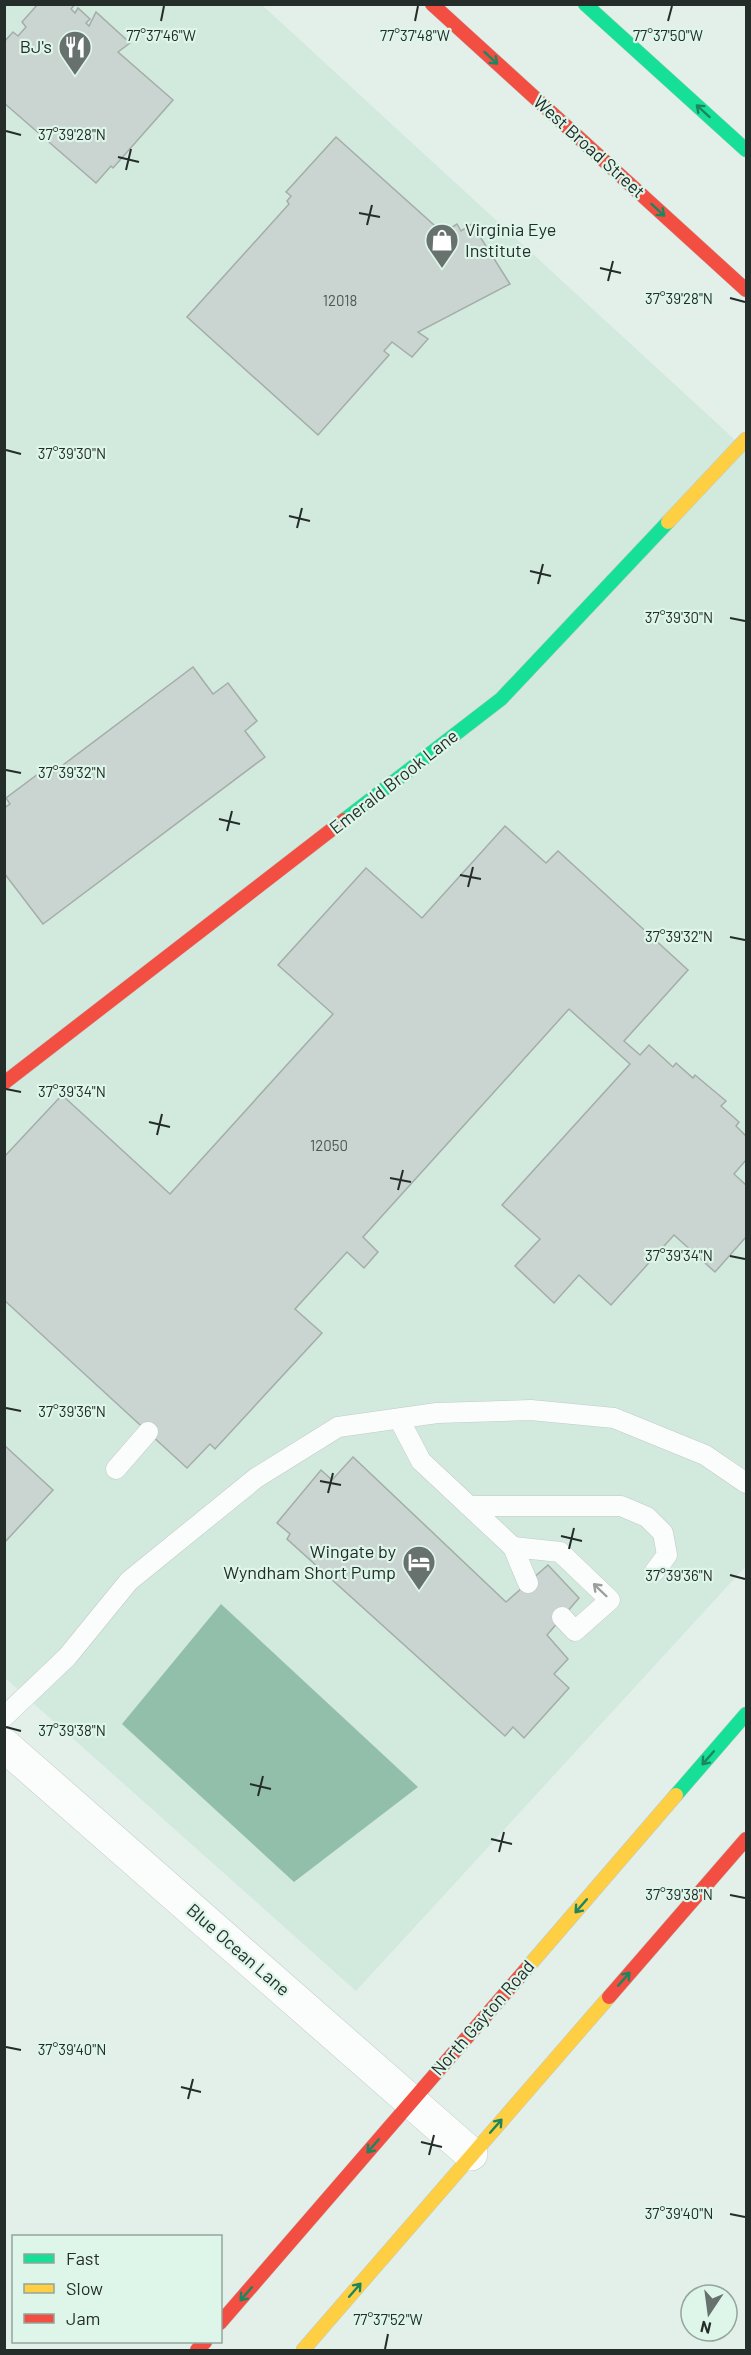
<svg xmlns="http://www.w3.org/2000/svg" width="751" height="2355" viewBox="0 0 751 2355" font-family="Barlow,sans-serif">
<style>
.built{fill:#d2e9de}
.water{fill:#92bfaa}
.building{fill:#cad4d0;stroke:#a4ada9;stroke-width:1.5}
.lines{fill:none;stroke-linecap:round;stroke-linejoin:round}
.lane-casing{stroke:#c1cbc7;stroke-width:21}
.street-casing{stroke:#c1cbc7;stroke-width:34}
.fast-casing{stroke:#c1cbc7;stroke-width:15}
.slow-casing{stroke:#c1cbc7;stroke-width:15}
.jam-casing{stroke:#c1cbc7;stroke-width:15}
.lane{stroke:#fbfdfc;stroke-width:20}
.street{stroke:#fbfdfc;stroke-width:33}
.fast{stroke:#16e098;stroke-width:14}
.slow{stroke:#ffcf43;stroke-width:14}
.jam{stroke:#f24e42;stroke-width:14}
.oneway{stroke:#1d8660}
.oneway2{stroke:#9a9f9d}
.ticks{fill:none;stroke:#242d29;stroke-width:2}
.labels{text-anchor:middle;stroke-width:4.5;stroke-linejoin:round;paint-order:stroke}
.number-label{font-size:15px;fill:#4e5753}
.poi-label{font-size:18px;fill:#242d29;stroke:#def5ea;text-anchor:end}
.street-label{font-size:18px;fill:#242d29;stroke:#def5ea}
.ticks-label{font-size:15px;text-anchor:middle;fill:#242d29;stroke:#def5ea;stroke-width:4.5;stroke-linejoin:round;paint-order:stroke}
</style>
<rect width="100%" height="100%" fill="#e3f0ea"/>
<polygon class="built" points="5,5 262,5 746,450 746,1566 356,1991 5,1678"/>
<polygon class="water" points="221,1604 418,1787 294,1882 122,1724"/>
<g class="building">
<polygon points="38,4 75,4 71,9 75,13 78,8 90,19 86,23 89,26 96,12 130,43 118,52 173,100 113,168 111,166 96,183 4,103 4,42 13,32 18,36 26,27 22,22"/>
<polygon points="336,137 443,233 457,224 461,231 472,224 510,284 418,332 428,339 412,357 392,342 384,351 389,355 318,435 187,317 289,204 287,201 291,196 286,192"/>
<polygon points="193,667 213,694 228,683 257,721 245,731 265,757 43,924 4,873 4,808 10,804 6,798 42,771 47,777"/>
<polygon points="505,826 546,863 558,851 688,970 624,1041 640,1055 649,1045 673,1067 676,1063 693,1078 695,1075 726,1101 721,1106 739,1122 736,1126 746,1136 746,1160 734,1174 746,1185 746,1237 715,1272 674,1235 611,1305 579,1275 554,1303 515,1266 540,1239 502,1205 630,1064 569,1009 363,1237 378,1252 364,1268 347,1252 295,1309 322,1333 215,1449 210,1444 187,1468 4,1300 4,1157 62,1095 170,1194 333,1014 278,965 366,868 422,918"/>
<polygon points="4,1445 53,1490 4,1543"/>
<polygon points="353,1457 506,1602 548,1565 579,1598 547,1635 568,1659 554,1674 569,1688 524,1738 513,1727 505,1736 287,1539 290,1534 277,1523 321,1470 332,1480"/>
</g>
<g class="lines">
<defs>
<g id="lane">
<polyline points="399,1419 421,1461 513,1547"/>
<polyline points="116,1469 148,1432"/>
<polyline points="469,1506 621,1506 647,1517 663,1533 667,1555 655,1571"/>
<polyline points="528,1583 513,1547 560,1552 610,1600 575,1631 562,1617"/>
<polyline points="4,1717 67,1657 129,1581 256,1478 338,1427 437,1413 531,1410 614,1418 705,1455 746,1483"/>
</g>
<polyline id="street" points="4,1745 471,2154"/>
<g id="fast">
<polyline points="585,4 746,150"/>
<polyline points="344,820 501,699 668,522"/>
<polyline points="676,1795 746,1714"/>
</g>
<g id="slow">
<polyline points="668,522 746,439"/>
<polyline points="527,1968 676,1795"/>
<polyline points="303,2350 609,1997"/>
</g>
<g id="jam">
<polyline points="432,4 746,290"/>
<polyline points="4,1083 344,820"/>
<polyline points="609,1997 746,1839"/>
<polyline points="220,2323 527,1968"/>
<polyline points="197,2350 205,2342"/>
</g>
</defs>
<use href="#lane" class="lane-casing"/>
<use href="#street" class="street-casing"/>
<use href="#fast" class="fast-casing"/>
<use href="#slow" class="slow-casing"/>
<use href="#jam" class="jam-casing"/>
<use href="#lane" class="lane"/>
<use href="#street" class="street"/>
<use href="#fast" class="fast"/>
<use href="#slow" class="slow"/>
<use href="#jam" class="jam"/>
</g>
<defs><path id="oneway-shaft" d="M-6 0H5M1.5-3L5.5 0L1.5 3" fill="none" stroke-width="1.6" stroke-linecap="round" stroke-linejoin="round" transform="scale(1.5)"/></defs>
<g class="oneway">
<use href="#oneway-shaft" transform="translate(491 58) rotate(42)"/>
<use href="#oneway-shaft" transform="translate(703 111) rotate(-138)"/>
<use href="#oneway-shaft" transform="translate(658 210) rotate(42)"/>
<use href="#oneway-shaft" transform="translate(708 1758) rotate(131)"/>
<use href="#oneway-shaft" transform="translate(581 1906) rotate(131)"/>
<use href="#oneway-shaft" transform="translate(624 1979) rotate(-49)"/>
<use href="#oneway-shaft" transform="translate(496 2126) rotate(-49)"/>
<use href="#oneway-shaft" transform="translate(373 2146) rotate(131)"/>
<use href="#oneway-shaft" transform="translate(355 2290) rotate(-49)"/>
<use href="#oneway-shaft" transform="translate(246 2294) rotate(131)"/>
</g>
<use class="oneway2" href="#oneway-shaft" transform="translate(600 1590) rotate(-136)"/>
<path class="ticks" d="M161,21L164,6M415,21L418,6M668,21L672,6M6,131L21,135M118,157L139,162M126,170L131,149M359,213L380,217M367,225L372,205M600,268L621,273M608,281L613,261M730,298L745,302M6,450L21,454M289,516L310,521M297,528L302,508M530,571L551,576M538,584L543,564M730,618L745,621M6,770L21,773M219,819L240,824M227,831L232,811M460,875L481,879M468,887L473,867M730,937L745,940M6,1089L21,1092M149,1122L170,1127M157,1135L162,1114M390,1178L411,1182M398,1190L403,1170M730,1256L745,1259M6,1408L21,1411M320,1481L341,1485M328,1493L333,1473M561,1536L582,1541M569,1549L574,1528M730,1575L745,1579M6,1727L21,1731M250,1784L271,1789M258,1796L263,1776M491,1839L512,1844M499,1852L504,1832M730,1895L745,1898M6,2047L21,2050M181,2087L201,2092M188,2099L193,2079M421,2142L442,2147M429,2155L434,2135M730,2214L745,2217M385,2349L388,2334"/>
<defs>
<symbol id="restaurant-pin" viewBox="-11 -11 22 30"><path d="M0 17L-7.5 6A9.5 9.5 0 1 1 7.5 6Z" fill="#67716d" stroke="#def5ea"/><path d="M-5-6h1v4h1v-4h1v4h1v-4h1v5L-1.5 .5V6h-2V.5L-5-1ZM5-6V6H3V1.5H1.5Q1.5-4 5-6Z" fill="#fff"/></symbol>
<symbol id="shop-pin" viewBox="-11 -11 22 30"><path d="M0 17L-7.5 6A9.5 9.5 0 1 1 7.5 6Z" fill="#67716d" stroke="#def5ea"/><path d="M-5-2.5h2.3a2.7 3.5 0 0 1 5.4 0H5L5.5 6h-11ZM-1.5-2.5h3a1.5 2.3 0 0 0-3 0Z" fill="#fff"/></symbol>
<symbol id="hotel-pin" viewBox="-11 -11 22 30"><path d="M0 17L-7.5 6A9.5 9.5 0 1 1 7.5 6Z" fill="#67716d" stroke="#def5ea"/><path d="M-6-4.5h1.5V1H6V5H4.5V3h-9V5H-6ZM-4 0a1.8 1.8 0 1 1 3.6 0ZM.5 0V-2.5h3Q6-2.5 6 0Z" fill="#fff"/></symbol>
</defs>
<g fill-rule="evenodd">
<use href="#restaurant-pin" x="56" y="28" width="38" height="52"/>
<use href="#shop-pin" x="423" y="221" width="38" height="52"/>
<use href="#hotel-pin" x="400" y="1543" width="38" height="52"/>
</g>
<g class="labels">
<g class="number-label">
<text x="340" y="306">12018</text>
<text x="329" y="1151">12050</text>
</g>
<g class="poi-label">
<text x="52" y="53">BJ's</text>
<text x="465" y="236" text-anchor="start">Virginia Eye<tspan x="465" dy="21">Institute</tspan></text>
<text x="396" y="1558">Wingate by<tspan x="396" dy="21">Wyndham Short Pump</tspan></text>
</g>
<g class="street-label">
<text transform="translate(589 147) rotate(42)" y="6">West Broad Street</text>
<text transform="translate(394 782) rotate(-38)" y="6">Emerald Brook Lane</text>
<text transform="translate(238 1950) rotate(41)" y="6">Blue Ocean Lane</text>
<text transform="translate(483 2018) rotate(-49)" y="6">North Gayton Road</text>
</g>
</g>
<g class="ticks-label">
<text x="161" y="41">77°37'46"W</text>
<text x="415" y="41">77°37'48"W</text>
<text x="668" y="41">77°37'50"W</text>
<text x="72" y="140">37°39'28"N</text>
<text x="679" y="304">37°39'28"N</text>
<text x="72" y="459">37°39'30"N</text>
<text x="679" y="623">37°39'30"N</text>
<text x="72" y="778">37°39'32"N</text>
<text x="679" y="942">37°39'32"N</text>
<text x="72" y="1097">37°39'34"N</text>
<text x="679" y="1261">37°39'34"N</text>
<text x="72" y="1417">37°39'36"N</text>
<text x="679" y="1581">37°39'36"N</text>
<text x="72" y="1736">37°39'38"N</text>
<text x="679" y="1900">37°39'38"N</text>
<text x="72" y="2055">37°39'40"N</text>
<text x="679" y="2219">37°39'40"N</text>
<text x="388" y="2325">77°37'52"W</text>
</g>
<rect width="751" height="2355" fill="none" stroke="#242d29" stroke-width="12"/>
<rect x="12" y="2235" width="210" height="108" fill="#def5ea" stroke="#94a59d" stroke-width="1.5"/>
<rect x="24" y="2254" width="30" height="9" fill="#16e098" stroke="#94a59d" stroke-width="1.5"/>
<text x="66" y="2265" font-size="18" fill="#242d29">Fast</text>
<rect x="24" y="2284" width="30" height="9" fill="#ffcf43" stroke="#94a59d" stroke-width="1.5"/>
<text x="66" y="2295" font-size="18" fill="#242d29">Slow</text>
<rect x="24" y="2314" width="30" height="9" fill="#f24e42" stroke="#94a59d" stroke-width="1.5"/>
<text x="66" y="2325" font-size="18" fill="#242d29">Jam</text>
<g transform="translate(709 2313) rotate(193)"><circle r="28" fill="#def5ea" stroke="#94a59d" stroke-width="1.5"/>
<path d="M0-4.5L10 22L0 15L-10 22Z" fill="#67716d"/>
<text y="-9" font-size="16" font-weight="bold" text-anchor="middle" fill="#242d29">N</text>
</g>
</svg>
